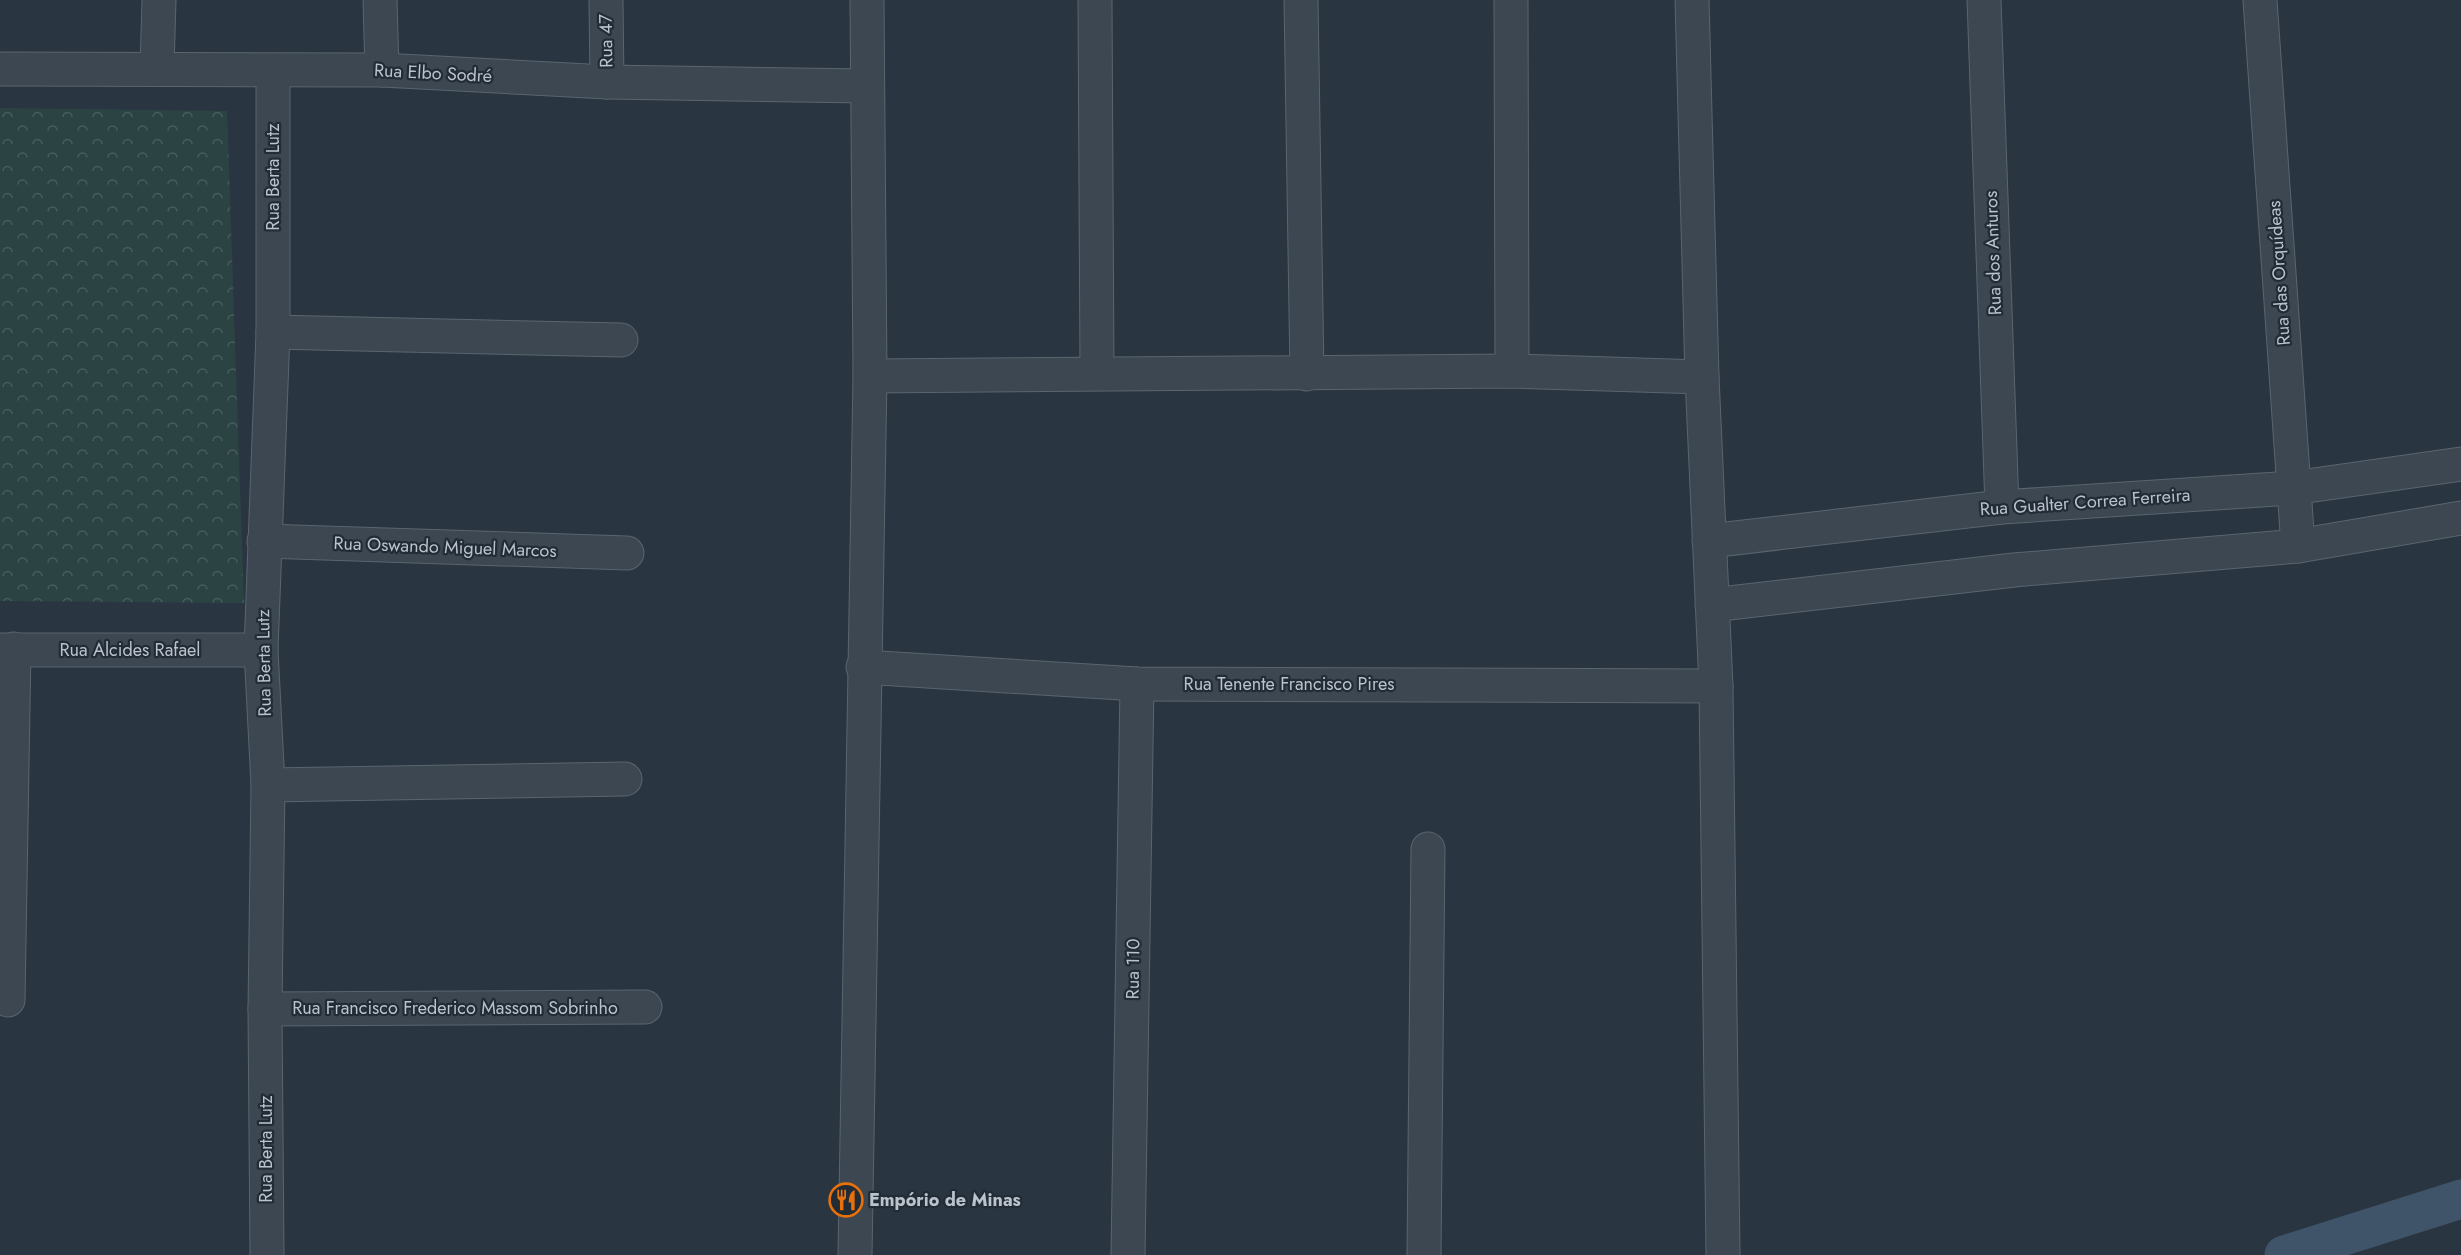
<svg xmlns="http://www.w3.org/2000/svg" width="2461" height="1255" viewBox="0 0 2461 1255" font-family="Jost,sans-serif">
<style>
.forest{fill:url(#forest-crowns)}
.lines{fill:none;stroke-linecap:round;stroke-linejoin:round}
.canal{stroke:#405469;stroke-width:39}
.minor-casing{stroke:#5b656e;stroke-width:35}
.minor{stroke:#3d4751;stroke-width:33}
.labels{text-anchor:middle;stroke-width:4.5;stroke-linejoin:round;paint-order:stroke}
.street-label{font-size:18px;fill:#bac2cb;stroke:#222c36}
.poi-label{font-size:18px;font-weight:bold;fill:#bac2cb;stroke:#222c36;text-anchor:start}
</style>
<defs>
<pattern id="forest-crowns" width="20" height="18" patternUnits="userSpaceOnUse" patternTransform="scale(1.5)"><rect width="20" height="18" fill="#2c4343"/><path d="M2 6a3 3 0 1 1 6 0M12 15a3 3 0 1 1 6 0" fill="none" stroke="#485c5d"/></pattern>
</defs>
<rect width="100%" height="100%" fill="#293541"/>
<polygon class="forest" points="0,108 227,111 244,603 0,601"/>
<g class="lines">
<polyline class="canal" points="2284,1255 2461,1199"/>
<defs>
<g id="minor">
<polyline points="380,0 382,70"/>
<polyline points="606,0 607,82"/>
<polyline points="1095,0 1097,373"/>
<polyline points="1301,0 1307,374"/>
<polyline points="1511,0 1512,371"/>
<polyline points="1692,0 1702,377 1716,686 1723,1255"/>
<polyline points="1984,0 2002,507"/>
<polyline points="2260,0 2298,546"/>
<polyline points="157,68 159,0"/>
<polyline points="0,69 382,70 607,82 866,86"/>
<polyline points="273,332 621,340"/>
<polyline points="870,376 1512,371 1702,377"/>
<polyline points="264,541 627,553"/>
<polyline points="1709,541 2002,507 2293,488 2461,464"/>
<polyline points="1712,605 2014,570 2298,546 2461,518"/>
<polyline points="0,650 261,650"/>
<polyline points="863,667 1137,684 1716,686"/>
<polyline points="268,785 625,779"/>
<polyline points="8,1000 14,649"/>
<polyline points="265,1009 645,1007"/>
<polyline points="267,1255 265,1009 268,785 261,650 273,332 273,71"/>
<polyline points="855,1255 870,376 867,0"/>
<polyline points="1128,1255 1137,684"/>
<polyline points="1424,1255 1428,849"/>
</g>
</defs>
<use href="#minor" class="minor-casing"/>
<use href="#minor" class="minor"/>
</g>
<defs>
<symbol id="restaurant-ring" viewBox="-11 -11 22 22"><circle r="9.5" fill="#222c36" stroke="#e8710a" stroke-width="1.5"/><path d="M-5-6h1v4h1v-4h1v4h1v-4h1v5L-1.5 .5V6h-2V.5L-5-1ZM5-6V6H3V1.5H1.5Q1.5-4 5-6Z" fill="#e8710a"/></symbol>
</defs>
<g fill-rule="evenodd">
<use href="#restaurant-ring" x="827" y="1181" width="38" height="38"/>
</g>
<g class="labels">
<g class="street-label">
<text transform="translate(606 41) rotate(-91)" y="6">Rua 47</text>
<text transform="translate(433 73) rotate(3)" y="6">Rua Elbo Sodré</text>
<text transform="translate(273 177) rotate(-90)" y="6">Rua Berta Lutz</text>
<text transform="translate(1993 253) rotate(-92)" y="6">Rua dos Anturos</text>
<text transform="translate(2279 273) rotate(-94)" y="6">Rua das Orquídeas</text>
<text transform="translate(2085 502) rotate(-4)" y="6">Rua Gualter Correa Ferreira</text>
<text transform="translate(445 547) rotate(2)" y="6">Rua Oswando Miguel Marcos</text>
<text x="130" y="656">Rua Alcides Rafael</text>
<text transform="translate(264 663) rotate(-91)" y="6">Rua Berta Lutz</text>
<text x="1289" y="690">Rua Tenente Francisco Pires</text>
<text transform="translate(1133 969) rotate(-89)" y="6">Rua 110</text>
<text x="455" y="1014">Rua Francisco Frederico Massom Sobrinho</text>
<text transform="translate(266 1149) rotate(-90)" y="6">Rua Berta Lutz</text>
</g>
<g class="poi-label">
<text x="869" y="1206">Empório de Minas</text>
</g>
</g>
</svg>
